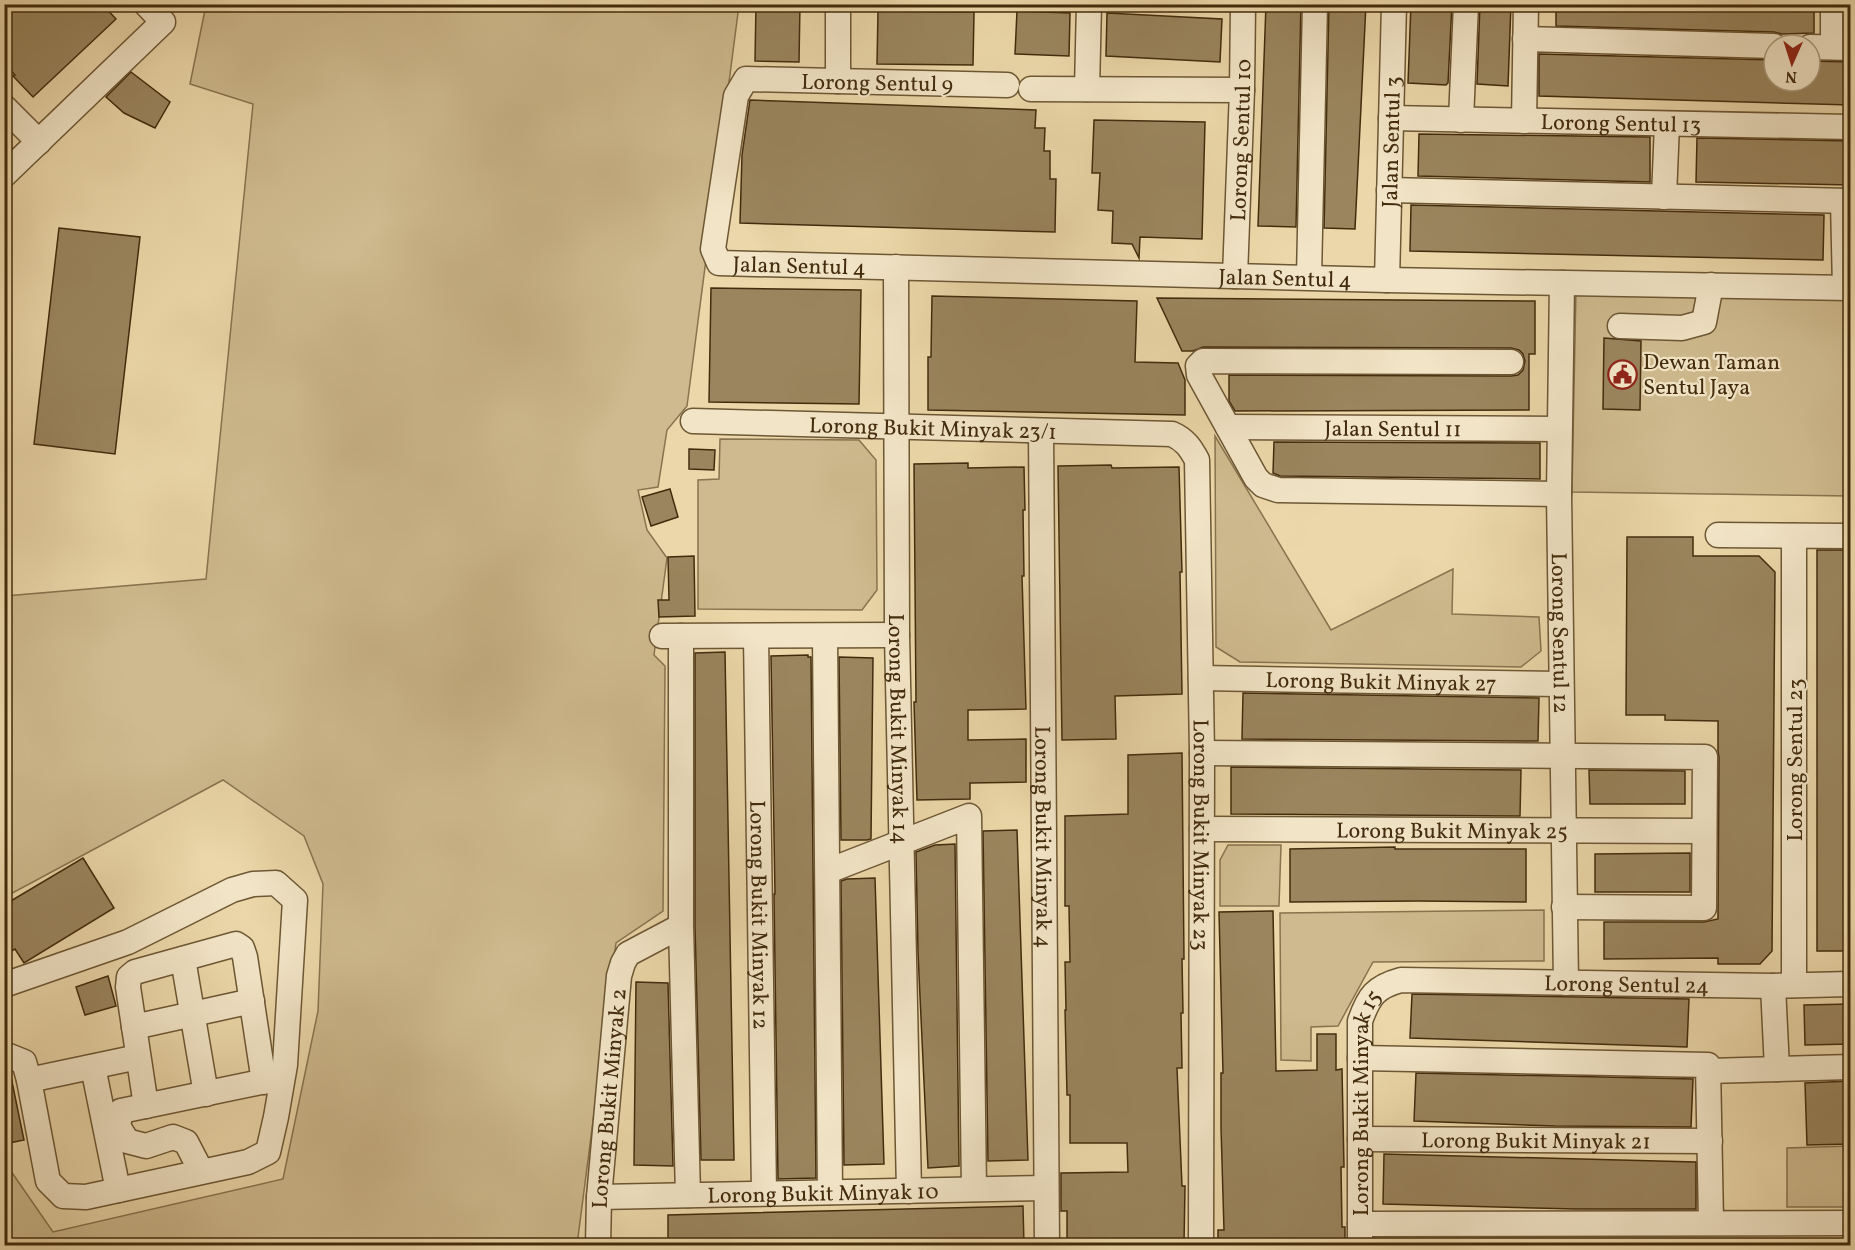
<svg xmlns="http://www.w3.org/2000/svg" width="1855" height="1250" viewBox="0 0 1855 1250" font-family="Vollkorn,serif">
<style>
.green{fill:#ceba8e;stroke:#88734e;stroke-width:1.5}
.building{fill:#9a855e;stroke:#432c0d;stroke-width:1.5}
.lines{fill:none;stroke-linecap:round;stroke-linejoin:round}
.minor-casing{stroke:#6d5734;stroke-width:27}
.minor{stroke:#f2e5c7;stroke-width:24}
.labels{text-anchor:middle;stroke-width:4.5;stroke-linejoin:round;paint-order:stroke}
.street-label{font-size:22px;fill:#432c0d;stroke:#f2e5c7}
.poi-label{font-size:22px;fill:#432c0d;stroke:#f2e5c7;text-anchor:start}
</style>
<rect width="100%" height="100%" fill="#ebd7a9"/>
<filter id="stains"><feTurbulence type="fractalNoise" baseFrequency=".00333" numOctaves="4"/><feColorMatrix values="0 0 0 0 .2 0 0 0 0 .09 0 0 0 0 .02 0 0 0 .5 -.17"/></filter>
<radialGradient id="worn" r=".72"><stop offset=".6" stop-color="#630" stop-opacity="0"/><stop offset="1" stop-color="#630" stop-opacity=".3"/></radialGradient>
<g class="green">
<polygon points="201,5 739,5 687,406 667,430 658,487 638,490 647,530 667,558 654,655 665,666 663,911 616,943 577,1245 5,1245 4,1161 53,1232 283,1179 318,1011 323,884 304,836 223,780 5,897 5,596 206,579 253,104 190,84 205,10"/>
<polygon points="1576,289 1850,298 1850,496 1572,492"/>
<polygon points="1215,436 1331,630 1453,569 1452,614 1539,617 1541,651 1521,667 1240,662 1216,647"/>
<polygon points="720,439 859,440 876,460 877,590 862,610 698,609 698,480 719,479"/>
<polygon points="1228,845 1281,845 1279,906 1220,906 1220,860"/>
<polygon points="1544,910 1544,961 1373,962 1338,1026 1311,1027 1311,1061 1281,1060 1280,913"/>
<polygon points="1850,1146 1850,1207 1787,1207 1787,1148"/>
</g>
<g class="building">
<polygon points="4,4 102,4 116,19 33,97 13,76 15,75 4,63"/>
<polygon points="756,4 800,4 799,62 755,61"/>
<polygon points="1266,4 1301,4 1296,227 1258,226"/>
<polygon points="1329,4 1366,4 1355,229 1324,228"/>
<polygon points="1411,4 1452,4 1448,83 1446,85 1408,83"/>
<polygon points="1480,4 1511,4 1508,86 1477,84"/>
<polygon points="1556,4 1814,4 1814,33 1782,34 1774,32 1556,26"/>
<polygon points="878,11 974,12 973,65 877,64"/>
<polygon points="1017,11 1070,13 1069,56 1015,54"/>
<polygon points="1107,13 1222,19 1220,62 1106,56"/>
<polygon points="1539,54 1774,60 1774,81 1810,81 1810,61 1851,62 1851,105 1539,96"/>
<polygon points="131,72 170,102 155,128 124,113 106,97"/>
<polygon points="750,100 1036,110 1035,128 1045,128 1044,151 1050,151 1050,179 1056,179 1055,232 740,223 742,155"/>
<polygon points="1094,120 1205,122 1202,239 1140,237 1139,258 1132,244 1112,243 1113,211 1098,210 1100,173 1092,173"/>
<polygon points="1419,134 1650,137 1650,182 1418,176"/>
<polygon points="1697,138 1851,141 1851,185 1696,182"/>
<polygon points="1411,205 1824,215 1823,260 1410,251"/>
<polygon points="59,228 140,237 115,454 34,444"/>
<polygon points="711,288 861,290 859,404 709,402"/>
<polygon points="932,296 1137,301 1135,362 1178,363 1185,380 1185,415 928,410 928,357 931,357"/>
<polygon points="1157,298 1535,301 1535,354 1529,354 1529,410 1235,411 1229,401 1229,375 1511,376 1518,375 1523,370 1525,361 1523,354 1519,350 1511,348 1203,347 1193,351 1182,351"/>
<polygon points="1604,338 1641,341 1640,410 1603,409"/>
<polygon points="1274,442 1540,443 1540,479 1280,476 1273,473"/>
<polygon points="689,449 715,450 714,470 689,469"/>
<polygon points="968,463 968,468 1024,467 1025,510 1023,510 1024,576 1022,576 1026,709 968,710 968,740 1026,739 1026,782 970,783 970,799 917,800 914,702 916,702 914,464"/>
<polygon points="1111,465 1112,468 1179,467 1182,572 1180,572 1182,694 1115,696 1116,739 1062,740 1058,466"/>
<polygon points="670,489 678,517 651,526 642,497"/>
<polygon points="1627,537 1693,537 1693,556 1759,556 1775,572 1772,951 1760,964 1718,964 1718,958 1604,959 1604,922 1704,922 1718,919 1719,757 1718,751 1718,721 1665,720 1665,715 1626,715"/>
<rect x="1817" y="550" width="34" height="401"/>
<polygon points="694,556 695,616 659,617 658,600 669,600 668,557"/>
<polygon points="725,652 734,1160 701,1160 695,926 695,653"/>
<polygon points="808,655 808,657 811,657 816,1178 778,1179 774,894 775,894 771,656"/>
<polygon points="839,657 873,658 871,839 867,840 841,840"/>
<polygon points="1243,693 1539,698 1538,741 1242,739"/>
<polygon points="1182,753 1184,959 1182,959 1183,1013 1181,1013 1182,1068 1177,1068 1182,1186 1185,1186 1184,1245 1067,1245 1067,1211 1061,1211 1061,1173 1128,1172 1127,1143 1070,1143 1070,1095 1067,1095 1065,1010 1066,1010 1065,962 1070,962 1069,906 1065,906 1065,816 1128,814 1128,755"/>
<polygon points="1231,767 1521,770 1520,816 1231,814"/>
<polygon points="1589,770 1685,771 1685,804 1590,804"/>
<polygon points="1017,830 1028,1160 988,1161 983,831"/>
<polygon points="955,844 959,1166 928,1168 918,953 916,852 935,845"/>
<polygon points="1395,847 1395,849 1526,849 1526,902 1418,901 1290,902 1290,849"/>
<polygon points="1690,853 1690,892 1595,892 1595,854"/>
<polygon points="83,858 114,908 24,963 15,949 4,955 4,905"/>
<polygon points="875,878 884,1164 844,1165 841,881 847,879"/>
<polygon points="1273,911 1276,1071 1317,1070 1317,1034 1336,1034 1336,1070 1342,1069 1344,1167 1341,1167 1342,1227 1345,1227 1345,1245 1218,1245 1218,1230 1224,1230 1221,1128 1221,1073 1223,1073 1219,912"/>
<polygon points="108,976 116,1006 85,1015 76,987"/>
<polygon points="636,982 668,983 673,1166 634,1165"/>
<polygon points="1412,994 1689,999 1687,1047 1410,1038"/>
<polygon points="1851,1004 1851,1044 1805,1045 1804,1005"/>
<polygon points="1416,1073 1693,1079 1691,1127 1555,1126 1414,1121"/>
<polygon points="11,1077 24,1140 9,1143 4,1123 4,1078"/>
<polygon points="1851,1081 1851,1144 1807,1145 1805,1083"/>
<polygon points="1384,1154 1696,1162 1696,1209 1576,1209 1383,1204"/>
<polygon points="1023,1206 1024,1245 668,1245 668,1215"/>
</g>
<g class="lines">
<defs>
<g id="minor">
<polyline points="1833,4 1833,47"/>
<polyline points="1525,39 1774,46"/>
<polyline points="1810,47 1850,48"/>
<polyline points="838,81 838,4"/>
<path id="s1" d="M1007,85L746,79L736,96L713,249L719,263L1387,280L1850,288"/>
<polyline points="1031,89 1242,90"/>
<polyline points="1087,89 1089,4"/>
<polyline points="4,107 39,142"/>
<path id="s2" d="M1391,118L1850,127"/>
<polyline points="1461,120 1466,4"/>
<polyline points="1524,121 1526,4"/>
<polyline points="4,175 163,22 146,4"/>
<polyline points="1389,190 1850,201"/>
<polyline points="1664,197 1667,124"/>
<polyline points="1843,201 1845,288"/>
<path id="s3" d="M896,267L897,635L909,1191"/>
<path id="s4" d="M1235,276L1242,90L1243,4"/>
<polyline points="1309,277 1315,4"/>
<path id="s5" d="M1387,280L1394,4"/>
<path id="s6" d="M1562,283L1559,494L1566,983"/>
<polyline points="1620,326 1682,328 1704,322 1711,285"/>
<polyline points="1511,362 1203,361 1198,366 1199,375 1256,478 1263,485 1278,490 1559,494"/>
<path id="s7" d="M693,421L1172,434C1185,440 1190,447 1197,460L1202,753L1201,1246"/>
<path id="s8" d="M1228,427L1559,429"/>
<path id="s9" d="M1041,431L1047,1246"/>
<polyline points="1718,535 1850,536"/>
<polyline points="1794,536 1794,985"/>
<polyline points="662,636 897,635"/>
<polyline points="681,636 681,926 688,1195"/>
<path id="s10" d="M756,636L764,1193"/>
<polyline points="825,636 830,1192"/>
<path id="s11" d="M1201,678L1561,684"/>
<polyline points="1202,753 1705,757 1704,908 1564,907"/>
<path id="s12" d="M1202,829L1704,831"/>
<polyline points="828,871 969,816 974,1189"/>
<polyline points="183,959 206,1094"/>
<polyline points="4,985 128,942 232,890 253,884 276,883 295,900 285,1065 276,1117 268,1152 248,1162 86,1197 63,1196 48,1181 29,1080 24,1062 4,1054"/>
<polyline points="1773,986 1777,1069"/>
<polyline points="134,1027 252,1001"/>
<polyline points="1360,1058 1708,1065 1711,1222"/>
<polyline points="93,1067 118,1190"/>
<polyline points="1708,1071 1850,1067"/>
<polyline points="29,1080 138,1057"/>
<polyline points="146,1106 128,987 129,977 135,972 236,944 242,948 245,957 264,1082"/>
<path id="s13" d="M1360,1139L1710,1141"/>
<polyline points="201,1171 186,1142 173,1137 146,1146 127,1141 118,1126 121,1111 280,1078"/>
<path id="s14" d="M599,1197L1046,1188"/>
<polyline points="1360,1224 1850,1223"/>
<path id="s15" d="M598,1246L599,1197L619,976L623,963L628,954L681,926"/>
<path id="s16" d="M1360,1246V1021C1369,996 1375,987 1401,980L1773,986L1850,984"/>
</g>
</defs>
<use href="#minor" class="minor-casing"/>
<use href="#minor" class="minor"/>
</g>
<defs>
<symbol id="civic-ring" viewBox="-11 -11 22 22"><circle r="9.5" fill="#f2e5c7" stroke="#8f2418" stroke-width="1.5"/><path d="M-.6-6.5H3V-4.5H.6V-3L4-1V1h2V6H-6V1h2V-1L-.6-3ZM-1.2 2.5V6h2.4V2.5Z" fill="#8f2418"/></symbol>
</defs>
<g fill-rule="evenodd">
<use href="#civic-ring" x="1606" y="358" width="33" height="33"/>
</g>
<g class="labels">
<g class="street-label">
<text transform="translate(877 82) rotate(1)" y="8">Lorong Sentul 9</text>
<text dy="8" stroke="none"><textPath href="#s2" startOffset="230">Lorong Sentul 13</textPath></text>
<text dy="8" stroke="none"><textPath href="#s4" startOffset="136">Lorong Sentul 10</textPath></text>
<text dy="8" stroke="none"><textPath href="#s5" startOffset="138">Jalan Sentul 3</textPath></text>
<text dy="8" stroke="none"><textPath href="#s1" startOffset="531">Jalan Sentul 4</textPath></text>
<text dy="8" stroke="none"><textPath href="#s1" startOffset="1017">Jalan Sentul 4</textPath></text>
<text dy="8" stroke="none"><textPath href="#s7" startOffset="240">Lorong Bukit Minyak 23/1</textPath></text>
<text dy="8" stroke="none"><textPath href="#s8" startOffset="165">Jalan Sentul 11</textPath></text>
<text dy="8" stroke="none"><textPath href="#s6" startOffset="350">Lorong Sentul 12</textPath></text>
<text dy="8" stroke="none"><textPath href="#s11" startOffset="180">Lorong Bukit Minyak 27</textPath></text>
<text dy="8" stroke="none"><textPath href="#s3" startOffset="462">Lorong Bukit Minyak 14</textPath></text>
<text transform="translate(1794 760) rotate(-90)" y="8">Lorong Sentul 23</text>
<text dy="8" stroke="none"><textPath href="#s12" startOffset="250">Lorong Bukit Minyak 25</textPath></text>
<text dy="8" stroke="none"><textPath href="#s7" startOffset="891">Lorong Bukit Minyak 23</textPath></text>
<text dy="8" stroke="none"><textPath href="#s9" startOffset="406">Lorong Bukit Minyak 4</textPath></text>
<text dy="8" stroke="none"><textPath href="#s10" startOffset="279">Lorong Bukit Minyak 12</textPath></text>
<text dy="8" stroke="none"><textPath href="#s16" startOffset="512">Lorong Sentul 24</textPath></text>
<text dy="8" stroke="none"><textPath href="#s15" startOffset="148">Lorong Bukit Minyak 2</textPath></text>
<text dy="8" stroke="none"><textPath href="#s16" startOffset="144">Lorong Bukit Minyak 15</textPath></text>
<text dy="8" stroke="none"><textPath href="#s13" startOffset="176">Lorong Bukit Minyak 21</textPath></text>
<text dy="8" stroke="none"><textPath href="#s14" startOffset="224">Lorong Bukit Minyak 10</textPath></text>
</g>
<g class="poi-label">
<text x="1643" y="369">Dewan Taman<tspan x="1643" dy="25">Sentul Jaya</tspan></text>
</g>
</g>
<rect width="1855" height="1250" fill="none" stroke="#ebd7a9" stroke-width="24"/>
<rect x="6" y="6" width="1843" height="1238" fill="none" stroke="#432c0d" stroke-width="3"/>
<rect x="12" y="12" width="1831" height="1226" fill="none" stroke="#432c0d" stroke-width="1.5"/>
<g transform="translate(1792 63) rotate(183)"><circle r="28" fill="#f2e5c7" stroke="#ac9b7d" stroke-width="1.5"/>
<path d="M0-4.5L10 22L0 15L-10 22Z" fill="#8f2418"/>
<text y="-9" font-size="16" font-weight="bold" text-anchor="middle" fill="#432c0d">N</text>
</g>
<rect width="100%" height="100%" filter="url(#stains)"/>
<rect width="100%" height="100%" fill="url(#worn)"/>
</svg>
